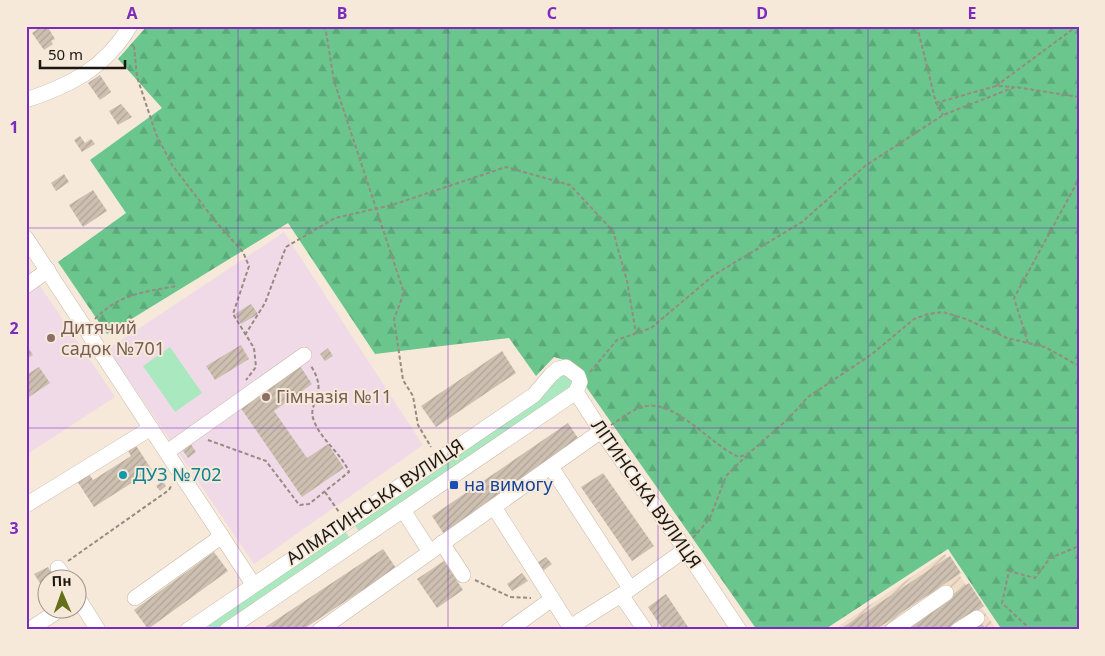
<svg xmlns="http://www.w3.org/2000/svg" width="1105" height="656" viewBox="0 0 1105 656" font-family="'Noto Sans',sans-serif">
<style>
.industrial{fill:url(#industrial-furrows)}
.education{fill:#f0dae8}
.grass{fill:#aae9bf}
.forest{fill:url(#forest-firs)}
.building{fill:url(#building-hatch)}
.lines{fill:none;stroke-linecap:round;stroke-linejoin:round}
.minor-casing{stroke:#c7b9aa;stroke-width:16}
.path{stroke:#958b80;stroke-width:2;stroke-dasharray:4 2.5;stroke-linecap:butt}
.minor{stroke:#fff;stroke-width:15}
.grid{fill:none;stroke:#7b2cbf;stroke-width:1;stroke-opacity:0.55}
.education-dot{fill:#8d6e63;stroke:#f7e9d9;stroke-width:2}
.culture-dot{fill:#0f9aa8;stroke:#f7e9d9;stroke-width:2}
.transit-dot{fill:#1a4fb4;stroke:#f7e9d9;stroke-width:2}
.labels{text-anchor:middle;stroke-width:4;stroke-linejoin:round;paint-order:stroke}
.education-label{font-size:18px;fill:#785e54;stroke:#f7e9d9;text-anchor:start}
.culture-label{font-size:18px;fill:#0d838f;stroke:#f7e9d9;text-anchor:start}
.transit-label{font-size:18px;fill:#164399;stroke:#f7e9d9;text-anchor:start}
.street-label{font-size:18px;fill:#1c1712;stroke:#f7e9d9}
.neatline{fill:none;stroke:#7b2cbf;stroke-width:2}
.grid-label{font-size:16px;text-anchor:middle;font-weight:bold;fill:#7b2cbf}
</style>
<defs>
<pattern id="industrial-furrows" width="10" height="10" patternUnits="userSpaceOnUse" patternTransform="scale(1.25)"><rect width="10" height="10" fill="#f0dcc7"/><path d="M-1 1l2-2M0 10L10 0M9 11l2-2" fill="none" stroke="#cdbcaa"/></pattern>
<pattern id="forest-firs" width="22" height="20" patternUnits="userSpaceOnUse" patternTransform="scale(1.25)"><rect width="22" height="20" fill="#6ac68d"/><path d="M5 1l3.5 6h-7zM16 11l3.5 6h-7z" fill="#5ba979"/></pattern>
<pattern id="building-hatch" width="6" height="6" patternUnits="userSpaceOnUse" patternTransform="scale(1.25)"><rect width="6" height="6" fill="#cdc0b1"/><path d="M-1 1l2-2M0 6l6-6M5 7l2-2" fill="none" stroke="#afa497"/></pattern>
</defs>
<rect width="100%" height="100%" fill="#f7e9d9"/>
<polygon class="industrial" points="945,554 997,630 833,630"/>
<g class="education">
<polygon points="284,232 423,445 254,564 108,349"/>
<polygon points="26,265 115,397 26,455"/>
</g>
<g class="grass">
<polygon points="170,347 202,393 175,412 143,366"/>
<polygon points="570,374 574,381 573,386 360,533 354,524 561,375"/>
<polygon points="345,531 351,540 217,630 211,630 207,623"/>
</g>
<polygon class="forest" points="147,26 1079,26 1079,630 1002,630 948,549 824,630 757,630 568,361 554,357 536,376 509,338 375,354 288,223 107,334 58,262 126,213 90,160 162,108 118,59"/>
<g class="building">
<polygon points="42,26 47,26 55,39 51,41 53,44 44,50 32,33"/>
<polygon points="100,75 111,92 100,100 88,83"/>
<polygon points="121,104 132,117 118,125 109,111"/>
<polygon points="80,136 85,143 91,139 95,144 82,152 74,140"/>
<polygon points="64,174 69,182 56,191 51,183"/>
<polygon points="93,190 107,211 83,227 69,205"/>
<polygon points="251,304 258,314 241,324 235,314"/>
<polygon points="26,344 33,355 26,359"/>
<polygon points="241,345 249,359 215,380 206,366"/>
<polygon points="328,348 333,356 325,361 320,354"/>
<polygon points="502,351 516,373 436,427 421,406"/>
<polygon points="300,366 312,384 274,411 307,458 328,444 344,468 302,497 240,407"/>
<polygon points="39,367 50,383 26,399 26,375"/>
<polygon points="568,423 580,441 444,534 432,516"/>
<polygon points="133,441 152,470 94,507 75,478 87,471 93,480 131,456 125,446"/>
<polygon points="190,443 196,452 188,458 182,449"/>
<polygon points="603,473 654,546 632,561 581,487"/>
<polygon points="163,481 166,486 160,491 156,486"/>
<polygon points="383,549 396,568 302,630 261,630"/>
<polygon points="214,552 228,571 148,629 134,610"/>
<polygon points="950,556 961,573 875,630 839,630"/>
<polygon points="546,557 552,564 543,571 537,563"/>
<polygon points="444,561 463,590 437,608 417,579"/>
<polygon points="48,567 55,578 48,578 48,587 44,589 34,574"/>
<polygon points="522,573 528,581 512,591 507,584"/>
<polygon points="969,583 984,606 948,630 901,630"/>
<polygon points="666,594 690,630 663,630 656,619 648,607"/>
<polygon points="982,623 986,630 972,630"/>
</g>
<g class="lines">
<defs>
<g id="minor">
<path d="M26,100C71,85 105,68 130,26"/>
<polyline points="26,238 253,584"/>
<polyline points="26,286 48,270"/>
<polyline points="576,392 601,431 683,546 739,630"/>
<polyline points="167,452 304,355"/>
<polyline points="551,467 630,588"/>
<polyline points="26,505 151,428"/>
<polyline points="494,507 570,627 621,595 645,630"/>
<polyline points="403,510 430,552"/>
<polyline points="442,543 463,575"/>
<polyline points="58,568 65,578"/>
<polyline points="623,594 686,549"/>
<polyline points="78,598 98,630"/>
<polyline points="135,598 222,536"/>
<polyline points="29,630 62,608"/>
<polyline points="188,630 534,395 551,375 558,369 566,367 578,376 580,382 576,392"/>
<polyline points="227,630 576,392"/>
<polyline points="320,630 601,431"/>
<polyline points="509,630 552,599"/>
<polyline points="893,630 946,593"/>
<polyline points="958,630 977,618"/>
</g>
</defs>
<use href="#minor" class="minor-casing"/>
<g class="path">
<polyline points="323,26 326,32 334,81 404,293 394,319 403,380 413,396 418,425 431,447"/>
<polyline points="917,26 936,103 943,115"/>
<polyline points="134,46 137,77 156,134 172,165 216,222 243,252 249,266 233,314 254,348 256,367 246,380"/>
<polyline points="996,86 1077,26"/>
<polyline points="936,103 996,86 1014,87"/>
<path d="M95,319C119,294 144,292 176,286"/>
<polyline points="245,335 265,303 286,247 335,218 392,205 506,167 570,185 613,231 627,281 636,333"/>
<polyline points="1028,343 1014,298 1079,179"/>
<polyline points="590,372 617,340 651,328 714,275 802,222 865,166 943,115 1015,87 1079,97"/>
<path d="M611,425C621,419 634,408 646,406C677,401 712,446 739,457L748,454L788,419L808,397L872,354L914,319L928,314L943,312L966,319L1007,338L1045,347L1079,366"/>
<path d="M208,440L266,461L297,502L300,505L309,504L349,472C341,453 321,440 314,421C306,402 330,396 311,366"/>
<polyline points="325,492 339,512"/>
<polyline points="693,538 710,518 726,476 746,456"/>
<polyline points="68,561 169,490 172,484"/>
<polyline points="475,580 510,597 531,598"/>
<polyline points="1031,630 1002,603 1009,571 1035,578 1050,558 1079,546"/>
</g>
<use href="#minor" class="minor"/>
</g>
<path class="grid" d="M238,26V630M448,26V630M658,26V630M868,26V630M26,228H1079M26,428H1079"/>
<g class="education-dot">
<circle cx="51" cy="338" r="5"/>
<circle cx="266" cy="397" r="5"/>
</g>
<circle class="culture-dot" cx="123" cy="475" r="5"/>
<rect class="transit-dot" x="449" y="480" width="10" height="10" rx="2.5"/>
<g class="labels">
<g class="education-label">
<text x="61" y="334">Дитячий<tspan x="61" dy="21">садок №701</tspan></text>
<text x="276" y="403">Гімназія №11</text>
</g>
<g class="culture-label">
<text x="133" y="481">ДУЗ №702</text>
</g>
<g class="transit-label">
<text x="464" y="491">на вимогу</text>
</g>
<g class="street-label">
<text transform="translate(646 494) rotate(55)" y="6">ЛІТИНСЬКА ВУЛИЦЯ</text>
<text transform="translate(375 502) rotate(-34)" y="6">АЛМАТИНСЬКА ВУЛИЦЯ</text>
</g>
</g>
<rect width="1105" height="656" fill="none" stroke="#f7e9d9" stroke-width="55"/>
<g transform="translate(62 594) rotate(358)"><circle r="24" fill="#f7e9d9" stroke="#9f9589"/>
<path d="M0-4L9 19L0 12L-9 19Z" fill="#636f19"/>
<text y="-8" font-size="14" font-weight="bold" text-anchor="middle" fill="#1c1712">Пн</text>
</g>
<path d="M40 60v8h85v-8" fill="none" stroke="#1c1712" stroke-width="2.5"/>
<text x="48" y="60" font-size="15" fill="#1c1712" stroke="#f7e9d9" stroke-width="4" paint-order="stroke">50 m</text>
<rect x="28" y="28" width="1050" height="600" class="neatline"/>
<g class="grid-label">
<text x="132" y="19">A</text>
<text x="342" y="19">B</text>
<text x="552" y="19">C</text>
<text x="762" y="19">D</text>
<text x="972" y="19">E</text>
<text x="14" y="133">1</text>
<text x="14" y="334">2</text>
<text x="14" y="534">3</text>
</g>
</svg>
